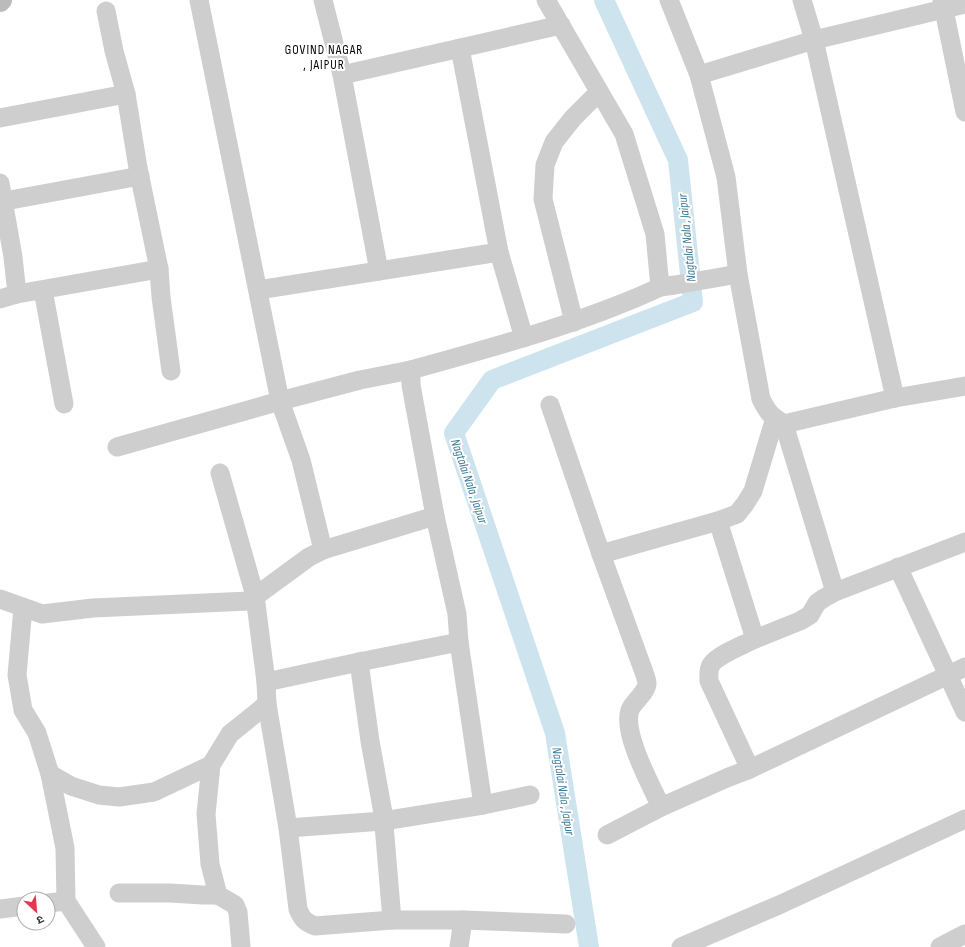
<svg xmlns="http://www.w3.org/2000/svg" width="965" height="947" viewBox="0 0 965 947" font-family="'Sofia Sans Condensed','Noto Sans Devanagari',sans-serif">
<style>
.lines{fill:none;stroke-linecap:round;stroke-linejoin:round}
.canal{stroke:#cde3ed;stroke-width:20}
.street{stroke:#cecece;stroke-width:19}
.secondary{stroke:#bbb;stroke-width:22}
.labels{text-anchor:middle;stroke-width:4;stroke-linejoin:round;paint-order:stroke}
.neighbourhood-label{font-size:13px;letter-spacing:1px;fill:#000;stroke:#fff}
.water-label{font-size:13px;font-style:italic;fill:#3e7995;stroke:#fff}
</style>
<rect width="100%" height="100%" fill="#fff"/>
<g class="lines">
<polyline class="canal" points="589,947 555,733 454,433 492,380 693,302 678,160 604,0"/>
<g class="street">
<polyline points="199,0 280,401 301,460 323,550 435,516"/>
<polyline points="323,0 342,75"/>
<path d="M669,0L699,75L726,177L738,274L761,399C768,413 771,416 784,424L895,398L965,386"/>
<polyline points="802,0 814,40 895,398"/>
<polyline points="942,0 965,112"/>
<polyline points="106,11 114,51 126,94 138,168 159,269 161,297 171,371"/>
<polyline points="699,75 814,40 965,4"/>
<polyline points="0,118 126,94"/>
<polyline points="0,183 13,257 17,294"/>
<polyline points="0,202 140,176"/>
<polyline points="499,252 524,338"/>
<polyline points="379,271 342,75 561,25"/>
<polyline points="660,287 675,285 738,274"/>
<polyline points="43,290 64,404"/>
<polyline points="258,290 499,252 460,48"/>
<polyline points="0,299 17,294 159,269"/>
<polyline points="574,322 543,199 545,165 554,142 573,118 599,92"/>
<polyline points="550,405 601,554 718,521 737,514 745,504 753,491 775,418"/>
<polyline points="784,424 835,592"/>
<polyline points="117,447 280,401 360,380 411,370"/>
<polyline points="220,473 255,596 266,682 359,662 459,642"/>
<path d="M718,521L755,639C744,645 717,655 711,665C708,670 709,676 709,681L750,769"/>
<path d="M601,554L645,675C646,678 647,681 647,684C646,693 633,702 630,710C622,733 651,785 661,807L729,777L750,769L965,667"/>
<polyline points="898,567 965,712"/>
<polyline points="0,599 42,614 93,608 249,601 309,557 323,550"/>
<polyline points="23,608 17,675 23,710 37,733 50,774 65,848 66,901"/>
<polyline points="755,639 800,621 810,615 817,603 824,598 835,592 965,542"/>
<polyline points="359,662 370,741 383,813 392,920"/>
<path d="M266,682L267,704L288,828L298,909C302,919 305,922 315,926L392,920H463L459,947"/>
<polyline points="50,774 71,786 99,795 119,797 154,792 211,765"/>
<path d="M483,805L459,642L457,614L435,516L411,385V370C475,352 539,335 600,312C621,304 640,297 660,287L655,234L624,134L546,0"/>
<polyline points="288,828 383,821 483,805 530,795"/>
<polyline points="607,835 661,807"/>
<polyline points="119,893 170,893 203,895 218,895"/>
<polyline points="48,903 66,901 96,947"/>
<polyline points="0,909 24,906"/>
<polyline points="463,920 566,924"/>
<polyline points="241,947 238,912 235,905 218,895 210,864 206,814 211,765 230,734 267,704"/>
<polyline points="681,947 779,905 965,819"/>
<polyline points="940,947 965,934"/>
</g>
<polyline class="secondary" points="0,1 1,0"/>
</g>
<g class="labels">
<g class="neighbourhood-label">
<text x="324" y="54">GOVIND NAGAR<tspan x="324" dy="15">, JAIPUR</tspan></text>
</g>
<g class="water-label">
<text transform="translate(686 238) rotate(-96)" y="5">Nagtalai Nala , Jaipur</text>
<text transform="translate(470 481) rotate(71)" y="5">Nagtalai Nala , Jaipur</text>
<text transform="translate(564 791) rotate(81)" y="5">Nagtalai Nala , Jaipur</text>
</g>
</g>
<g transform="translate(36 911) rotate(154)"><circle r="19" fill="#ffffff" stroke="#adadad"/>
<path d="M0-3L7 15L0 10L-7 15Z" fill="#e6364f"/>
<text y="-6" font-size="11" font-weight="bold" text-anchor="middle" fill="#313131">उ</text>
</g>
</svg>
